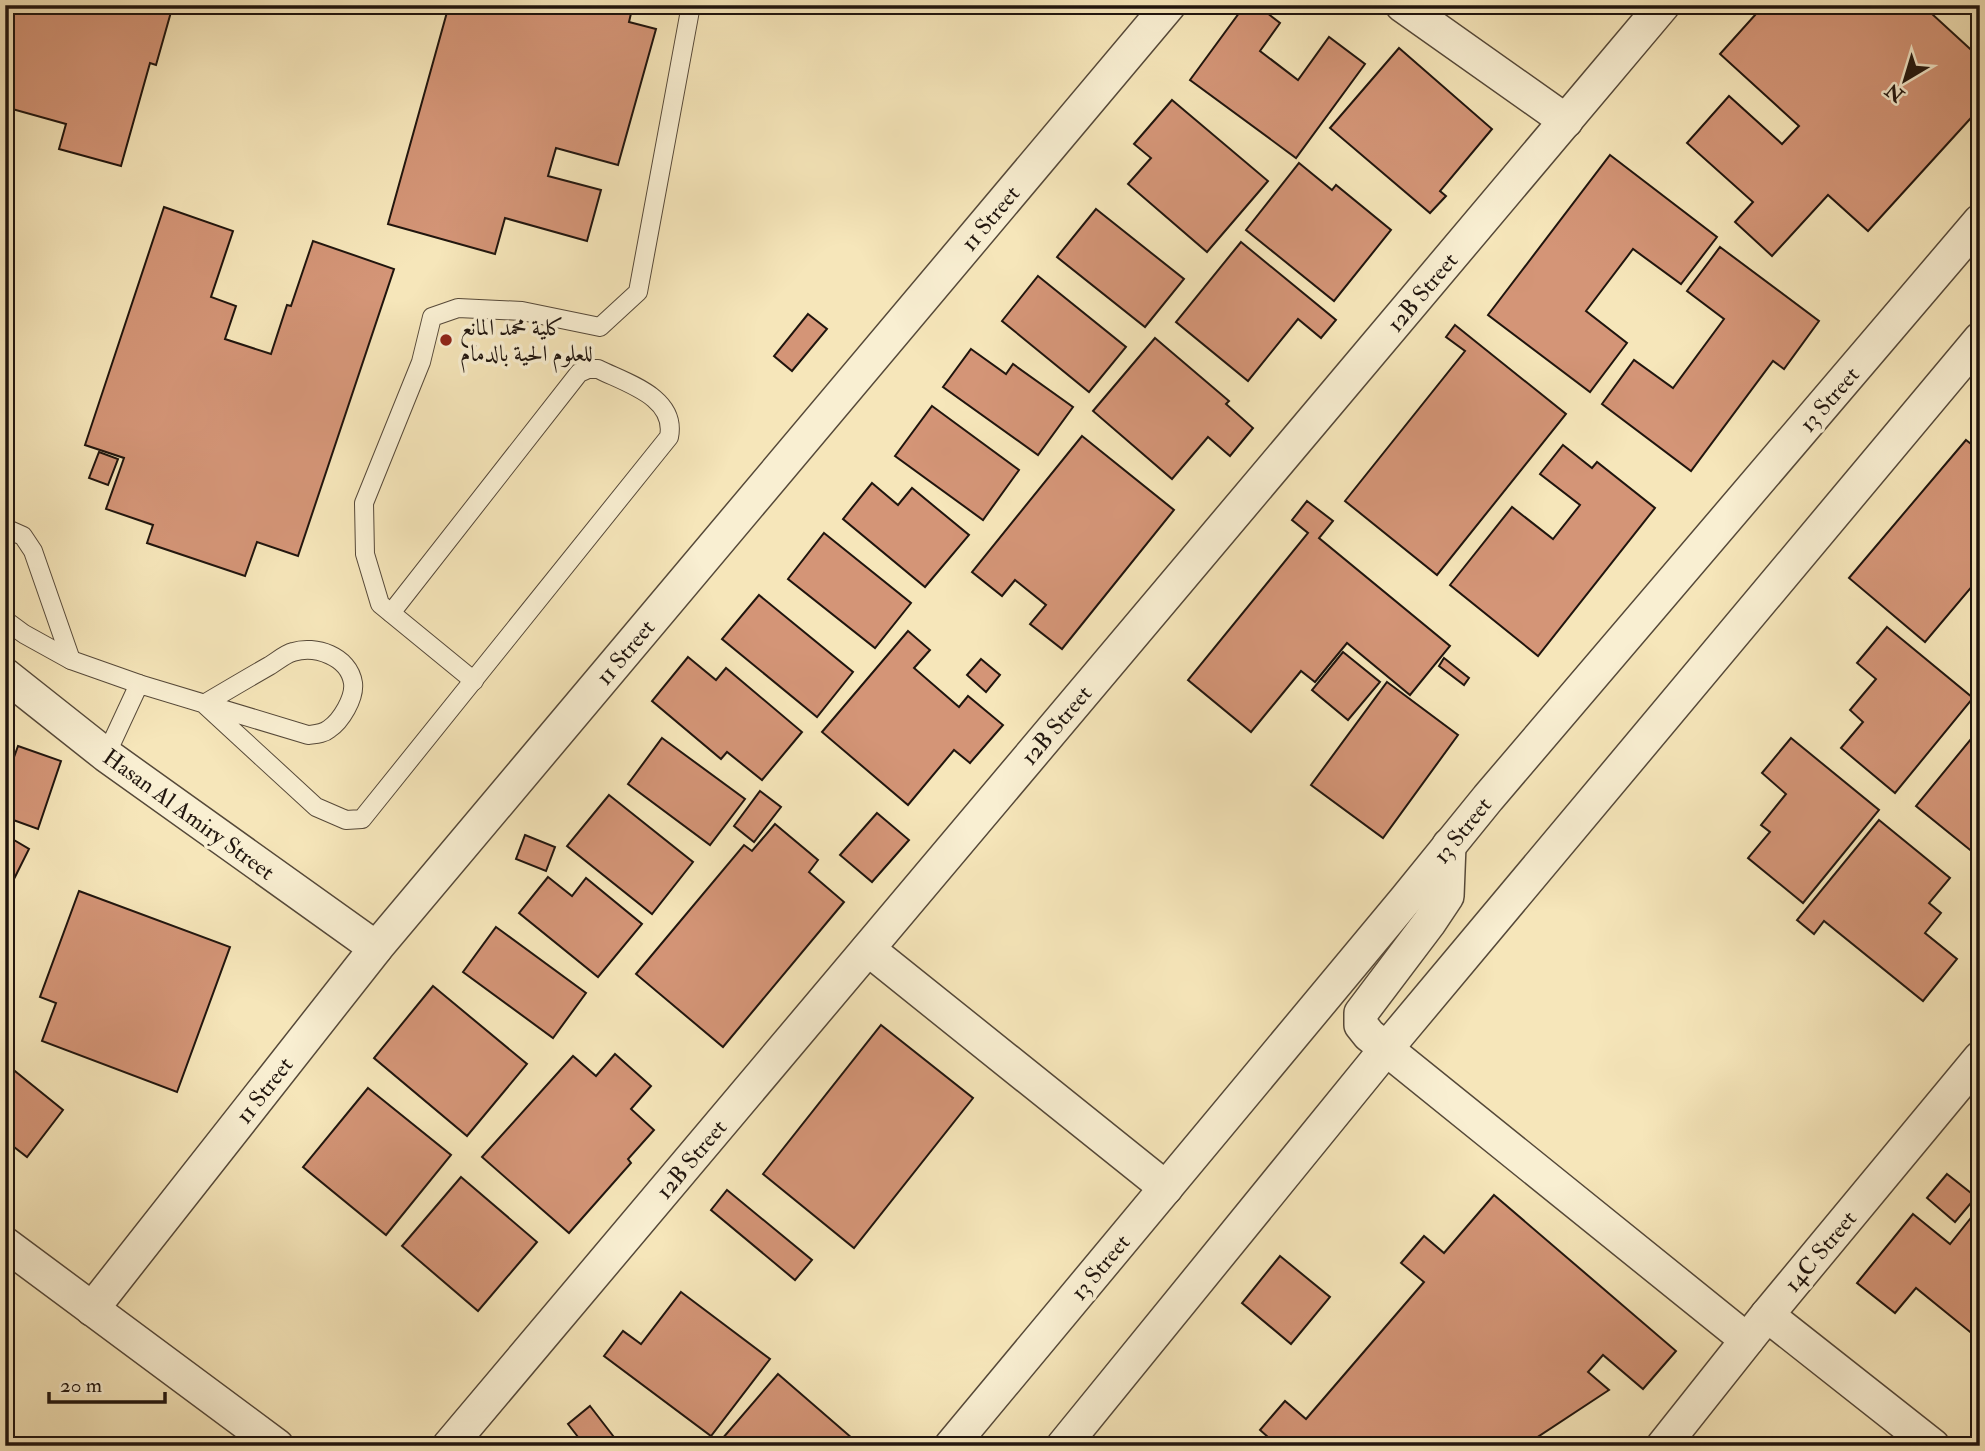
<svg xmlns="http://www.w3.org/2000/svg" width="1985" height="1451" viewBox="0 0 1985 1451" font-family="'IM FELL Double Pica',Amiri,serif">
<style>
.building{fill:#d49577;stroke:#20150e;stroke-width:2}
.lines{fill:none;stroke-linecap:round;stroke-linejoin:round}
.lane-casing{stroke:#564939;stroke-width:20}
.street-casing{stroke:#564939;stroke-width:36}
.lane{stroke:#f9efd2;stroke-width:18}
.street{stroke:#f9efd2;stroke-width:33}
.poi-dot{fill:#8f2418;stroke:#f9efd2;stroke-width:2.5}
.labels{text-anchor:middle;stroke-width:7;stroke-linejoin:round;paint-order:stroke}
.street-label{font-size:23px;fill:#20150e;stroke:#f9efd2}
.poi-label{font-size:23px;fill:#20150e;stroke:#f9efd2;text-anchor:start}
</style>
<rect width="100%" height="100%" fill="#f6e6ba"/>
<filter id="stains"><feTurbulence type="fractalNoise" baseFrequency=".00286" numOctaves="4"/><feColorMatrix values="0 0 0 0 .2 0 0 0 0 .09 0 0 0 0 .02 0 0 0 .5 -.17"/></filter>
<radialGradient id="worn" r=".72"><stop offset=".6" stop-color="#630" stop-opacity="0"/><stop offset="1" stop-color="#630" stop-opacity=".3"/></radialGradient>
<g class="building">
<polygon points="5,5 173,5 156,65 150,63 121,166 59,149 66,124 5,107"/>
<polygon points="449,5 633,5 629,22 656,29 618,165 556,148 548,176 601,190 587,241 505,218 495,254 388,224"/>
<polygon points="1245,5 1257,5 1280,23 1260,51 1298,80 1329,37 1365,64 1296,158 1190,80"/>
<polygon points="1764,5 1940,5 1932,14 1980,58 1980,108 1868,231 1828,195 1772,256 1735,222 1753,202 1687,143 1729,96 1782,144 1799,126 1720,54"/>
<polygon points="1399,48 1492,129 1440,191 1446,196 1430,213 1330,128"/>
<polygon points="1172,100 1268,181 1207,252 1128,184 1151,158 1134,144"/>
<polygon points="1610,155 1717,237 1681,284 1633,249 1586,311 1627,343 1590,392 1488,315"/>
<polygon points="1299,163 1332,190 1336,185 1391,230 1334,301 1246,230"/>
<polygon points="164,207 233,231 211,297 236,306 225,339 271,354 287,305 291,306 313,241 394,269 298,556 257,542 245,576 147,543 153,525 106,509 124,458 85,445"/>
<polygon points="1096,209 1184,279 1145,327 1057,257"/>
<polygon points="1241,242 1336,320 1321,338 1298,319 1248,381 1176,322"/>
<polygon points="1720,247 1819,321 1784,369 1773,361 1691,471 1602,404 1634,360 1673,388 1724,319 1687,291"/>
<polygon points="1038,276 1126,347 1089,392 1002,321"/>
<polygon points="808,314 827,329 792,371 774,356"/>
<polygon points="1455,325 1566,414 1437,575 1345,501 1465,351 1446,337"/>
<polygon points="1155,338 1229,401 1226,404 1253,428 1230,456 1208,437 1172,479 1093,411"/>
<polygon points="971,349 1006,374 1013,364 1073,407 1038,455 943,387"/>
<polygon points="932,406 1019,470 983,520 895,456"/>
<polygon points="1082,436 1174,510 1062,649 1030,624 1046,605 1015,580 1002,596 972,572"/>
<polygon points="1966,440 1980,451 1980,577 1925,642 1849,578"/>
<polygon points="1563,445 1592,468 1597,462 1655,508 1538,656 1450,585 1512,507 1553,539 1580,505 1540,474"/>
<polygon points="99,452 118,459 108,485 89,478"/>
<polygon points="872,483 898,505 912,488 969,535 925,587 843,519"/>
<polygon points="1307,501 1333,521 1319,538 1450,646 1410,695 1347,643 1315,682 1301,671 1251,732 1188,680 1308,533 1292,520"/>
<polygon points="824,533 911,603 875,648 788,579"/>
<polygon points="759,595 853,672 817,717 722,639"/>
<polygon points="1887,627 1973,698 1895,793 1841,748 1863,722 1850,710 1876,679 1857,663"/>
<polygon points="908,631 930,650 914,668 959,707 968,696 1003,725 970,763 954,750 908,805 822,732"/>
<polygon points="1343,652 1380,682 1348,720 1312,690"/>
<polygon points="688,657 716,680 726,668 802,732 762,780 727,752 721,759 652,701"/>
<polygon points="1444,658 1469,678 1464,685 1439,666"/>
<polygon points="981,659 1000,675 986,692 967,675"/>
<polygon points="1387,682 1458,735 1383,838 1311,785"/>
<polygon points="1980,728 1980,858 1916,806"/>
<polygon points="662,738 745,799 710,845 628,784"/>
<polygon points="1791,738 1879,810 1803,903 1748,858 1770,832 1761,825 1786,794 1762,773"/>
<polygon points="18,746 61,761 38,829 5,817 5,782"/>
<polygon points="760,791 781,807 754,842 734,826"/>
<polygon points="609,795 693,862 652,914 567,846"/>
<polygon points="877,813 909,840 872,882 840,855"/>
<polygon points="1879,820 1950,878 1929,903 1941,913 1925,933 1957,959 1923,1001 1824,921 1814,934 1797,920"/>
<polygon points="775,824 818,860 809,872 844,902 723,1047 636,974 744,845 752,851"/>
<polygon points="525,835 555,847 546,871 516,859"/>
<polygon points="14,840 29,849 5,897 5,858"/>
<polygon points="548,877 572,896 586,878 642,924 598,977 519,913"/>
<polygon points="79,891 230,947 177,1092 42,1041 56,1003 40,997"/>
<polygon points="496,927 586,993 553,1038 463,972"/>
<polygon points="433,986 527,1064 467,1136 374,1058"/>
<polygon points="881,1025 973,1098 854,1248 763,1174"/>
<polygon points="615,1054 651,1086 631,1109 654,1130 628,1159 631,1163 569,1233 482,1157 573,1056 596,1076"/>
<polygon points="5,1063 63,1110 27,1157 5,1140"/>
<polygon points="368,1088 451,1155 386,1235 303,1167"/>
<polygon points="1947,1174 1976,1197 1955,1222 1927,1198"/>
<polygon points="461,1177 537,1242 478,1311 402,1246"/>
<polygon points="727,1190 812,1260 795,1280 711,1210"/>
<polygon points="1494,1195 1676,1351 1643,1389 1603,1355 1588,1372 1609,1390 1524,1446 1278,1446 1260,1430 1285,1401 1306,1419 1424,1282 1401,1263 1424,1236 1444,1253"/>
<polygon points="1913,1214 1950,1244 1974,1214 1980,1218 1980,1340 1916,1288 1895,1313 1857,1283"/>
<polygon points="1280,1256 1330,1297 1291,1344 1242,1303"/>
<polygon points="681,1292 770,1359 711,1436 604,1356 623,1331 641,1344"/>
<polygon points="778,1374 860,1445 859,1446 729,1446 722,1439"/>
<polygon points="590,1406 617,1441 611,1446 585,1446 568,1424"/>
</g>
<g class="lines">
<defs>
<g id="lane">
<polyline points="5,528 23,536 33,551 71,660"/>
<polyline points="5,620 24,634 71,660 139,684"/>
<polyline points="474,681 380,604 365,554 364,503 421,362 432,317 458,308 522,311 600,327 638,292 691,5"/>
<path d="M106,755L139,684L308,735C316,734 323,734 329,729C341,721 355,698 353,683C349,656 315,645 293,652C285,654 276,662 269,666C248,678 226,691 204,704L316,807L346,820L362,819L669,437C677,397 626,383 598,369H588L579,373L391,613"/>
</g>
<g id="street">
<polyline points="1402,5 1566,121"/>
<polyline points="5,675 106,755 376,948"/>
<polyline points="1449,845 1447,896 1429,923 1361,1013 1361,1025 1369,1035 1747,1340"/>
<polyline points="868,949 1166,1188"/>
<polyline points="5,1244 277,1446"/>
<polyline points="92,1309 376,948 1169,5"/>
<polyline points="1767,1315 1933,1446"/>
<polyline points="449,1446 1663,5"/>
<polyline points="951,1446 1406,899 1488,798 1980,221"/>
<polyline points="1063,1446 1386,1049 1980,339"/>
<polyline points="1663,1446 1767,1315 1980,1058"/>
</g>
</defs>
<use href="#lane" class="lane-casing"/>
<use href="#street" class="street-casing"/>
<use href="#lane" class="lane"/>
<use href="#street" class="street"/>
</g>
<circle class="poi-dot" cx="446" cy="340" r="7"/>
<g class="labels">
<g class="street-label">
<text transform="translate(990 218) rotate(-50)" y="8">11 Street</text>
<text transform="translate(1422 292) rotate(-50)" y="8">12B Street</text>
<text transform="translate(1829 399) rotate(-49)" y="8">13 Street</text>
<text transform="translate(625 652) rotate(-50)" y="8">11 Street</text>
<text transform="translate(1056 725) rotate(-50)" y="8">12B Street</text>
<text transform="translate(189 814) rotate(36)" y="8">Hasan Al Amiry Street</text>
<text transform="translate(1462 830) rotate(-51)" y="8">13 Street</text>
<text transform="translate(264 1090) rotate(-52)" y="8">11 Street</text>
<text transform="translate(691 1159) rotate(-50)" y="8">12B Street</text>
<text transform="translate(1820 1251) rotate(-50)" y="8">14C Street</text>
<text transform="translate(1100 1267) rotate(-50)" y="8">13 Street</text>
</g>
<g class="poi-label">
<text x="460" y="335">كلية محمد المانع<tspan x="460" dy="26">للعلوم الحية بالدمام</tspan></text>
</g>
</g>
<rect width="1985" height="1451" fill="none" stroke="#f6e6ba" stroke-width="28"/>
<rect x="7" y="7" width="1971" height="1437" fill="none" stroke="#20150e" stroke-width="3.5"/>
<rect x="14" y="14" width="1957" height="1423" fill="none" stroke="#20150e" stroke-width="2"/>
<g transform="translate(1905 80) rotate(218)" stroke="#f9efd2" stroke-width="5" paint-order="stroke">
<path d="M0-5L12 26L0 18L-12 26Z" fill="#20150e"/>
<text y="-10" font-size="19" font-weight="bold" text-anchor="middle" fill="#20150e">N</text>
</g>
<path d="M49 1392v10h116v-10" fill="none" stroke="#20150e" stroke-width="3.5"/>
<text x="60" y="1392" font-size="21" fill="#20150e" stroke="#f9efd2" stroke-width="5" paint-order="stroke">20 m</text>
<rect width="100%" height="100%" filter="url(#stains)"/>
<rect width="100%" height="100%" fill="url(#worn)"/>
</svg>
